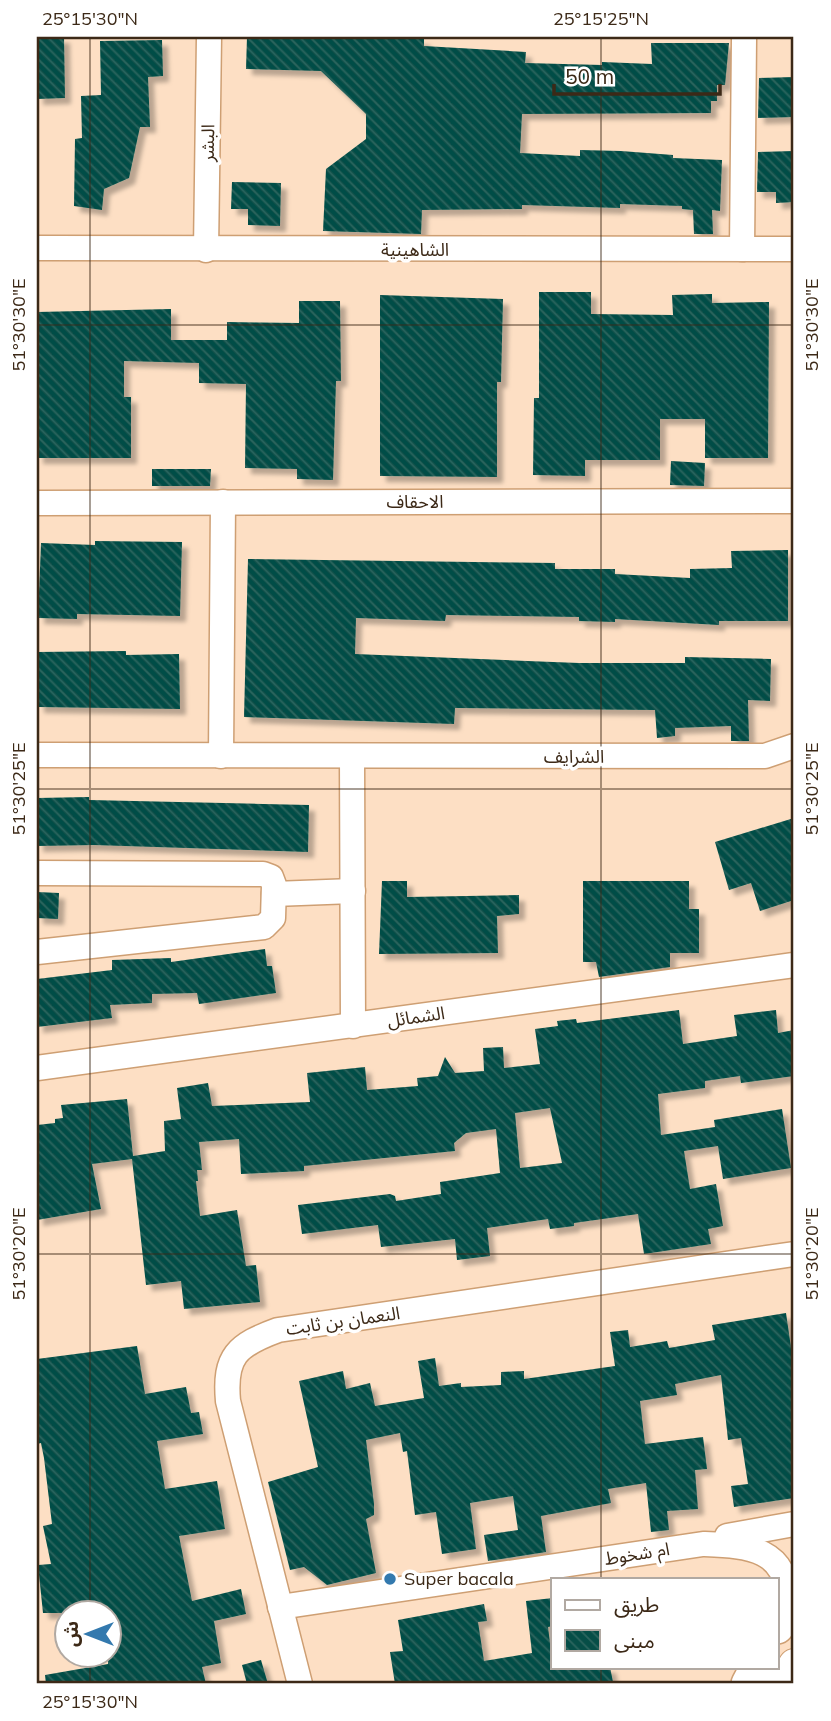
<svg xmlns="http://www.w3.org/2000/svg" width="831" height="1721" viewBox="0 0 831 1721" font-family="Mulish,'Noto Sans Arabic',sans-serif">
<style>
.building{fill:url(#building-back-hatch);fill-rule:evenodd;filter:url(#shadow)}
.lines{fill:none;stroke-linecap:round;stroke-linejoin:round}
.minor-casing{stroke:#ce9f73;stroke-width:27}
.tertiary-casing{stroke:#ce9f73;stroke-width:32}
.secondary-casing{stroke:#ce9f73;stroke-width:36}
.minor{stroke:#fff;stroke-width:24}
.tertiary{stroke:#fff;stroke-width:30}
.secondary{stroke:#fff;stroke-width:33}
.ticks{fill:none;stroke:#3c2917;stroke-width:2;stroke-opacity:0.45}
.poi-dot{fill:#3379ae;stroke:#fff;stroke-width:2.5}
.labels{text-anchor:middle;stroke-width:7;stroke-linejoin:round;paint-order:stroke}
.street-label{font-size:18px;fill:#3c2917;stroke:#fff}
.poi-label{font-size:18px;fill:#3c2917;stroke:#fff;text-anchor:start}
.neatline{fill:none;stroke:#3c2917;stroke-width:2.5}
.ticks-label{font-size:18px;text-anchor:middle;fill:#3c2917}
</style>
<defs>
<pattern id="building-back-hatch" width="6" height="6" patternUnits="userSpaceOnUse" patternTransform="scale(1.75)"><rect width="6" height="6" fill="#064e47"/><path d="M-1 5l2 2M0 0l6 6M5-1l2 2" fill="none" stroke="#2c655e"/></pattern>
<filter id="shadow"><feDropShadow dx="6" dy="6" stdDeviation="2" flood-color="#0004"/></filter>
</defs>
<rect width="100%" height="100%" fill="#fddfc4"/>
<g class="building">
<polygon points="37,37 64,37 65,98 37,99"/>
<polygon points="247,37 424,39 424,46 526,52 525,63 602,65 602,62 652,64 651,43 729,43 725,85 717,85 717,101 711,101 711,113 522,114 520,153 580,156 580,150 621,151 673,155 673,158 722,160 720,211 712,210 713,234 694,234 693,210 682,209 682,206 620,204 620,208 522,205 522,209 422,210 421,234 323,231 326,169 366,139 366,114 321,71 246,69"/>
<polygon points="162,40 163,76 148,77 150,127 140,127 129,178 104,189 102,210 74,206 75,139 82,138 81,96 101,95 100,41"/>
<polygon points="794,77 794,117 758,118 759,78"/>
<polygon points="794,151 794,202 776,203 776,192 757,192 758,152"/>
<polygon points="232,182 281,183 280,226 248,225 248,209 231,209"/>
<polygon points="539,292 591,292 591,314 673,315 672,295 712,294 712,303 769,302 768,458 705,458 705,419 660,419 660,460 585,460 585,476 533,475 534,398 539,398"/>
<polygon points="380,295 503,299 501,382 497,382 497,477 380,476"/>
<polygon points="299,301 340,301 341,381 336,381 333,480 297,479 297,469 245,468 246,384 199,383 199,363 124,361 124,397 131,397 131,458 37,458 37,312 171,309 171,340 227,340 227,322 299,323"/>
<polygon points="671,461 705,463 704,486 670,485"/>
<polygon points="152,469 211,469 210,486 152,486"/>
<polygon points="95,541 182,542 180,616 77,614 77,619 38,618 41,543 95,545"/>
<polygon points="788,550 788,621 719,621 719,625 615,619 615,622 579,621 579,617 446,615 445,621 356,618 355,654 579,663 685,663 685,657 771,659 770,701 748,700 749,741 731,741 731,726 675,728 675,736 657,738 655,710 455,708 454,724 244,717 248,559 555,563 555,569 615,569 615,574 690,578 690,569 732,568 731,551"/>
<polygon points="126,651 126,655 179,654 180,709 38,707 37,652"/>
<polygon points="89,797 89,800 309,805 308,852 94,845 37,846 37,798"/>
<polygon points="794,818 794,900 760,911 751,883 729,890 715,842"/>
<polygon points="382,881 407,881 407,897 519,895 519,914 497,916 498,953 379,954"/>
<polygon points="583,881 689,881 689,909 699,909 699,953 670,953 670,967 599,977 596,962 583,962"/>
<polygon points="37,892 59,893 58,919 37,918"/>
<polygon points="265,949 267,966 272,966 276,993 199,1004 197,993 152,994 152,1003 110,1005 112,1018 37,1027 37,979 112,970 112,960 171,958 171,962"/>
<path d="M679,1010L683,1044L737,1036L734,1015L776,1010L778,1033L794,1030V1076L741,1083L740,1076L705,1081V1088L658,1094L661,1135L715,1127L714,1120L782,1109L791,1168L723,1179L718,1146L684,1151L690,1189L716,1184L723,1226L708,1229L711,1244L644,1254L638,1214L574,1223V1226L550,1229L548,1219L487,1228L490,1256L457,1260L455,1239L381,1247L378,1225L302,1234L298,1205L390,1194L395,1196L396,1201L441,1194L440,1182L500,1173L496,1129L466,1133L454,1143L455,1151L304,1166V1171L241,1174L239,1139L199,1142L202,1170H197L198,1181H196L200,1216L237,1210L246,1266L256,1265L260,1302L184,1309L181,1281L146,1285L132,1159L92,1164L101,1209L37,1220V1125L55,1123V1119L63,1118L61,1105L127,1099L133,1156L165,1151L164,1121L181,1119L177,1088L208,1083L212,1106L310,1102L307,1073L365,1067L367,1090L418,1086L417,1078L438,1076L445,1057L455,1073L484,1071L483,1048L503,1047L504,1068L540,1064L535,1029L558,1026L557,1021L576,1019L577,1023ZM550,1108L562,1163L520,1168L515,1113Z"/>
<polygon points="786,1313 794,1368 794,1498 734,1507 731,1486 748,1484 741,1438 728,1440 721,1375 675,1384 677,1395 640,1401 645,1444 703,1437 707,1469 695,1470 698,1509 667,1511 669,1530 651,1532 646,1483 608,1489 611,1503 541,1516 546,1552 488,1561 484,1535 518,1530 513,1496 470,1503 476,1549 442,1554 436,1512 415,1515 407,1451 403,1452 400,1433 366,1440 374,1504 374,1515 366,1519 376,1573 327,1585 304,1567 290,1570 268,1482 318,1467 299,1381 343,1371 346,1389 370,1383 375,1406 424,1398 418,1361 435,1358 439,1386 461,1383 461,1387 501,1385 501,1372 524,1371 524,1379 615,1366 610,1332 628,1330 630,1347 667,1341 669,1348 715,1340 712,1325"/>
<polygon points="137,1346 145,1394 186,1387 191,1413 199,1412 203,1434 157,1441 165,1489 217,1481 225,1529 179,1536 192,1601 241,1589 246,1614 214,1621 221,1663 202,1667 206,1684 46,1684 45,1675 108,1664 108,1613 43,1613 38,1565 51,1564 43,1526 52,1524 44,1458 41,1443 37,1444 37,1359"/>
<polygon points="553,1598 553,1626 548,1627 553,1667 610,1667 613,1682 395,1684 390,1652 403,1651 398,1620 484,1604 487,1621 478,1622 484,1661 532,1653 526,1601"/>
<polygon points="261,1660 268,1684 247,1684 242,1665"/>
</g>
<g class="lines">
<defs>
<g id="minor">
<polyline points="37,248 794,249"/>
<polyline points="742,249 744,39"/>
<polyline points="206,250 209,37"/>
<polyline points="37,503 794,501"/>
<polyline points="37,755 765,756 794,746"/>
<polyline points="221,756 223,502"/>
<polyline points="352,757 353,1026"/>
<polyline points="37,873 263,874 271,877 274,885 273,918 264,927 37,952"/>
<polyline points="274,894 353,891"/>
<polyline points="37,1068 794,965"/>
<polyline points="727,1536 794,1524"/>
<path d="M280,1607L703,1544C748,1546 788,1547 788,1604"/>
<path d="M300,1684L228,1401C224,1356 237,1345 278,1330L794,1254"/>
</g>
<polyline id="tertiary" points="782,1684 794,1664"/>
<g id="secondary">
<polyline points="777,1627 794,1592"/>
<polyline points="748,1684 757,1667"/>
</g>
</defs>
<use href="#minor" class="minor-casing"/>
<use href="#tertiary" class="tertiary-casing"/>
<use href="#secondary" class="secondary-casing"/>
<use href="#minor" class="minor"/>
<use href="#tertiary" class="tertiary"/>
<use href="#secondary" class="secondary"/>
</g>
<path class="ticks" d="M90,37V1612M601,37V1579M37,325H794M37,789H794M37,1254H794M90,1654V1684M601,1667V1684"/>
<circle class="poi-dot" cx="390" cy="1579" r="7"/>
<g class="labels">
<g class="street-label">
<text transform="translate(208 143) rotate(-89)" y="6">البشر</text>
<text x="415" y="256">الشاهينية</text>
<text x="415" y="508">الاحقاف</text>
<text x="574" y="763">الشرايف</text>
<text transform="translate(416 1017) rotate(-8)" y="6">الشمائل</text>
<text transform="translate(343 1321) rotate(-8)" y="6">النعمان بن ثابت</text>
<text transform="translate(637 1554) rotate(-9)" y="6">ام شخوط</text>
</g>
<g class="poi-label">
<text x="404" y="1585">Super bacala</text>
</g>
</g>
<rect width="831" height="1721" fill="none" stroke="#ffffff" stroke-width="77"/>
<rect x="551" y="1578" width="228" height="91" fill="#ffffff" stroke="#b1a9a2" stroke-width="2"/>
<rect x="565" y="1600" width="35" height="10" fill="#ffffff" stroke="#b1a9a2" stroke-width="2"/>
<text x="614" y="1612" font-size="21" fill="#3c2917">طريق</text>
<rect x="565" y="1630" width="35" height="21" fill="url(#building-back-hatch)" stroke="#b1a9a2" stroke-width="2"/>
<text x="614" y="1648" font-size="21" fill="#3c2917">مبنى</text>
<g transform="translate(88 1634) rotate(270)"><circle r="33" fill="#ffffff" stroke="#b1a9a2" stroke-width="2"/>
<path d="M0-5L12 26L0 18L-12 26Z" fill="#3379ae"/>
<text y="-10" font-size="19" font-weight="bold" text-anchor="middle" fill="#3c2917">ش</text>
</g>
<path d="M554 84v10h166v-10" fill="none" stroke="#3c2917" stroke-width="3.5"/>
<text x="565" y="84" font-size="21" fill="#3c2917" stroke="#ffffff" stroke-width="5" paint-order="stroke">50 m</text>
<rect x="38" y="38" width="754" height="1644" class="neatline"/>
<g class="ticks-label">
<text x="90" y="25">25°15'30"N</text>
<text x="601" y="25">25°15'25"N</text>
<text transform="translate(812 325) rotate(-90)" y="6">51°30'30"E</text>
<text transform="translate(19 325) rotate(-90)" y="6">51°30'30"E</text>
<text transform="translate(812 789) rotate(-90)" y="6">51°30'25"E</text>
<text transform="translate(19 789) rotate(-90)" y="6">51°30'25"E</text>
<text transform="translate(19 1254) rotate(-90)" y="6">51°30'20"E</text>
<text transform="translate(812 1254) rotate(-90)" y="6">51°30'20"E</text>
<text x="90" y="1708">25°15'30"N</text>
</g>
</svg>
